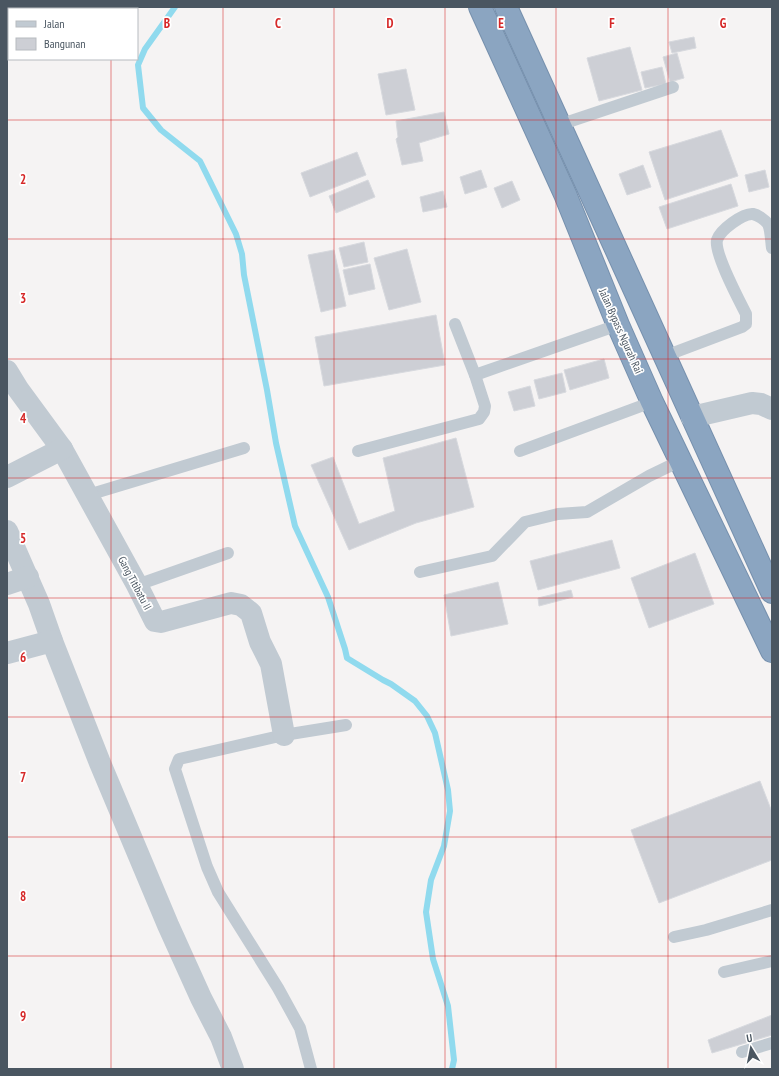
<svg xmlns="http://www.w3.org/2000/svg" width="779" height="1076" viewBox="0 0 779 1076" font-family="'PT Sans Narrow',sans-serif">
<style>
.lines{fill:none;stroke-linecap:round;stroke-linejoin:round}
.stream{stroke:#90daee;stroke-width:6}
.building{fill:#cdcfd5;stroke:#d7d9de}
.highway-casing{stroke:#7690ad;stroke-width:24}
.lane{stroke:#c1cad2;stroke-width:12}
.street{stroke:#c1cad2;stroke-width:22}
.highway{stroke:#8ba5c1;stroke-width:22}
.grid{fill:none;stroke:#d62828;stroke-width:1;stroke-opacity:0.55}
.labels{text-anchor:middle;stroke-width:3.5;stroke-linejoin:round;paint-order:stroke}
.street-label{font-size:11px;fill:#4a5661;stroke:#fff}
.grid-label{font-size:13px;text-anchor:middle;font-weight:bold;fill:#d62828;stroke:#fff;stroke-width:3.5;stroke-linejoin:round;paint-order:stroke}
</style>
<rect width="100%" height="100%" fill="#f5f3f3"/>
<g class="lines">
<polyline class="stream" points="175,7 145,49 138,65 143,108 161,130 200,161 236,234 242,254 244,275 267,390 276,443 295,526 328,597 345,649 347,658 383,680 391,684 415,701 427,716 435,733 448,790 450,811 444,846 431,880 426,912 433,959 448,1006 454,1060 452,1069"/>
</g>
<g class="building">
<polygon points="694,37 696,48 672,53 669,42"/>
<polygon points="630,47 642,90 599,101 587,58"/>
<polygon points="677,53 684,78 670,82 663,57"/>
<polygon points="662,67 666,84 645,88 641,72"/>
<polygon points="406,69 415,110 386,115 378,74"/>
<polygon points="444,112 449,134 419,143 423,161 402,165 396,139 398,137 396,121"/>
<polygon points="721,130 738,176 665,200 649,152"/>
<polygon points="357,152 366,175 310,197 301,173"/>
<polygon points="643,165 651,187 627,195 619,174"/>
<polygon points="481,170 487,187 465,194 460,177"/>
<polygon points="765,170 769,187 749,192 745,175"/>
<polygon points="368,180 375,197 336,213 329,196"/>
<polygon points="512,181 520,200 502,208 494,188"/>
<polygon points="731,184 738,206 667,229 659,207"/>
<polygon points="443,191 447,207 423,212 420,197"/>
<polygon points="364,242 368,262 344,267 339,248"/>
<polygon points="407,249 421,302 389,310 374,258"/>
<polygon points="334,250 346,306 321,312 308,255"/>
<polygon points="370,264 375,289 349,295 343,270"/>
<polygon points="436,315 445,365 324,386 315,337"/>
<polygon points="604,359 609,378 570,390 564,370"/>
<polygon points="562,373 566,392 539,399 534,380"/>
<polygon points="530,386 535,406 514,411 508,392"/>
<polygon points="456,438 474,507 416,523 349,550 311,465 333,457 359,524 395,511 383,458"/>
<polygon points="612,540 620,568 538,590 530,561"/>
<polygon points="695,553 714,604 649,628 631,578"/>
<polygon points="498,582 508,624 451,636 444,595"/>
<polygon points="571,590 573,597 539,606 538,598"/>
<polygon points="760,781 772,812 772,860 659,903 631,830"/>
<polygon points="772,1015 772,1035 712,1053 708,1040"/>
</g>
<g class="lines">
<defs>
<g id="highway">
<polyline points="480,7 565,194 618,325 652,402 772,651"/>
<polyline points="506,7 772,592"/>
</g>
</defs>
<use href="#highway" class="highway-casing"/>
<g class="lane">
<polyline points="559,125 673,87"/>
<path d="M665,356L742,327L746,324V314C739,300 714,253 717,240C720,230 743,213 753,214C758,215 765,220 768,224C771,230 771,242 772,248"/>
<polyline points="475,375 618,325"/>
<polyline points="358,451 479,419 484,412 485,406 475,375 455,324"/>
<polyline points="520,451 652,402"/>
<polyline points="88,495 244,448"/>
<polyline points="420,572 492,556 525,522 558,514 587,512 649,476 680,461"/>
<polyline points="137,585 228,553"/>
<polyline points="674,937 706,930 772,910"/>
<polyline points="724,972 772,961"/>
<polyline points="742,1052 772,1043"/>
<polyline points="311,1069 300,1028 278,988 218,892 207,867 175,769 179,759 284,735 346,725"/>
</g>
<g class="street">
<polyline points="7,371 18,389 62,449 137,585 155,621 161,622 231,603 241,605 251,613 260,642 271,664 284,735"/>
<polyline points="692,417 752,403 761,404 772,409"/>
<polyline points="7,477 62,449"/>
<polyline points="7,531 39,604 52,641 100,763 168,925 201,998 221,1037 233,1069"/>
<polyline points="7,584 28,577"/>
<polyline points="7,653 52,641"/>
</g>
<use href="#highway" class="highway"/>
</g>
<path class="grid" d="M111,7V9M223,7V1069M334,7V1069M445,7V1069M556,7V1069M668,7V1069M111,59V1069M7,120H772M7,239H772M7,359H772M7,478H772M7,598H772M7,717H772M7,837H772M7,956H772"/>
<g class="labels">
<g class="street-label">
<text transform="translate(621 331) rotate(66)" y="4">Jalan Bypass Ngurah Rai</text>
<text transform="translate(135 583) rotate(62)" y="4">Gang Titibatu II</text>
</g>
</g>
<g class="grid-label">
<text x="167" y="28">B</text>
<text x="278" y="28">C</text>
<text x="390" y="28">D</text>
<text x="501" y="28">E</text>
<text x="612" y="28">F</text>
<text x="723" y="28">G</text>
<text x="23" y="184">2</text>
<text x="23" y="303">3</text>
<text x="23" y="423">4</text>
<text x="23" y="543">5</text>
<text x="23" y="662">6</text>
<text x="23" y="782">7</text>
<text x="23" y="901">8</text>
<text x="23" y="1021">9</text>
</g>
<rect width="779" height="1076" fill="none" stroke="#4a5661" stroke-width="16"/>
<rect x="8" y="8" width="130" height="52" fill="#ffffff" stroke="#b7bbc0"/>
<rect x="16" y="21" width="20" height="6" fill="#c1cad2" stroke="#b7bbc0"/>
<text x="44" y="28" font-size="12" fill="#4a5661">Jalan</text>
<rect x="16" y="38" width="20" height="12" fill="#cdcfd5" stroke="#b7bbc0"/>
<text x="44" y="48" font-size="12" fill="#4a5661">Bangunan</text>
<g transform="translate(751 1048) rotate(350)" stroke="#ffffff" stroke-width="3" paint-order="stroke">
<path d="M0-3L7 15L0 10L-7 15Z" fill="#4a5661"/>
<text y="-6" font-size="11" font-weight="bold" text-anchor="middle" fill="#4a5661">U</text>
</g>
</svg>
